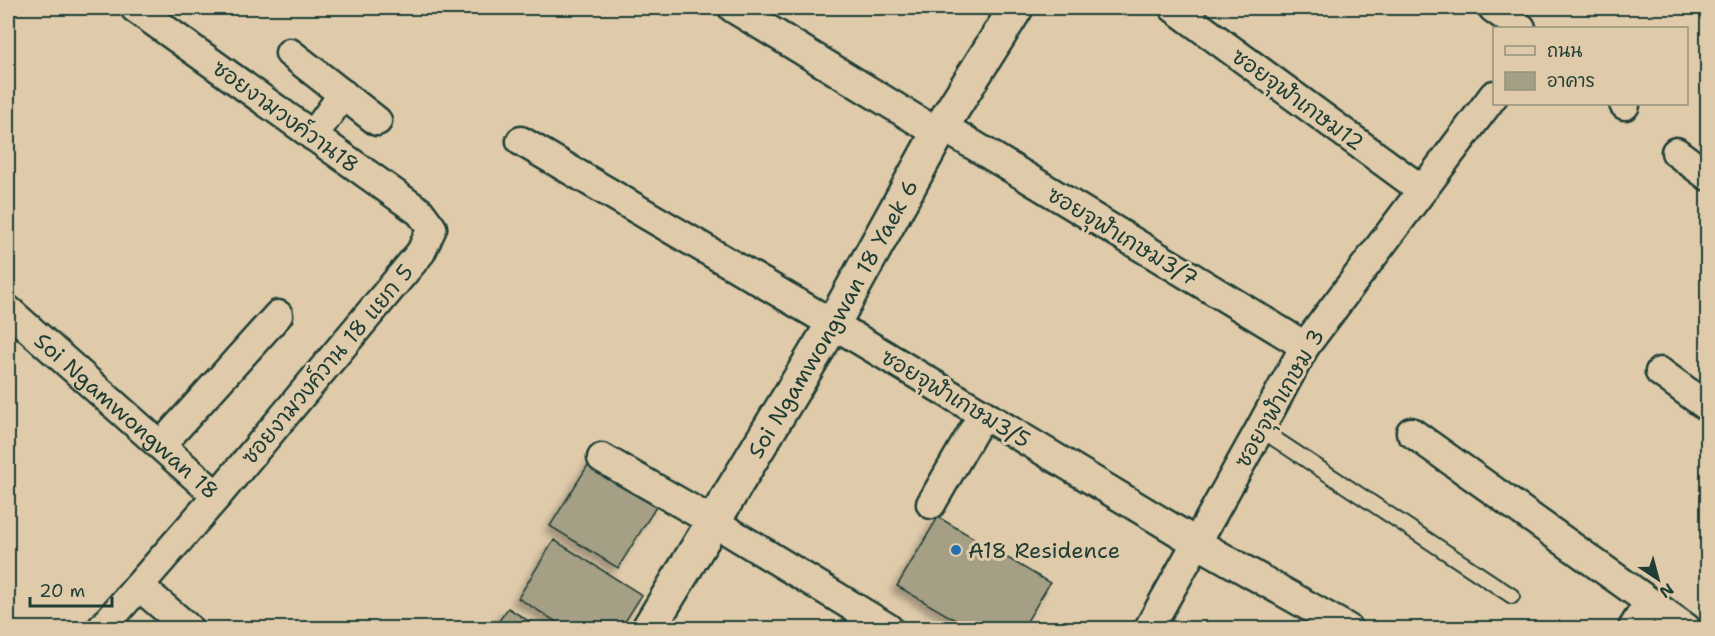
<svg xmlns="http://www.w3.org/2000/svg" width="1715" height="636" viewBox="0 0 1715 636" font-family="'Shantell Sans','Playpen Sans Thai',sans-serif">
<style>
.building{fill:#a49f85;stroke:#1f3d34;stroke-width:1.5;filter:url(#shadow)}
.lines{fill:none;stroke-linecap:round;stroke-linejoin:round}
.service-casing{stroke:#1f3d34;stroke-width:18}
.minor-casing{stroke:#1f3d34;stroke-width:33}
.tertiary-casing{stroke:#1f3d34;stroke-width:38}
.service{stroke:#dfcbaa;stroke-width:14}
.minor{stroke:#dfcbaa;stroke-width:28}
.tertiary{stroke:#dfcbaa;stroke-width:33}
.poi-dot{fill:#1f6fb2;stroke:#dfcbaa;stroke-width:2}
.labels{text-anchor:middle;stroke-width:6;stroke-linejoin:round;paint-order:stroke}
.street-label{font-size:22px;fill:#1f3d34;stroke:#dfcbaa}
.poi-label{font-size:22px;fill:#1f3d34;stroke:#dfcbaa;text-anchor:start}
</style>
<defs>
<filter id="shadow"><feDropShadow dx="-5.5" dy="5.5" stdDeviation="3" flood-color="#0004"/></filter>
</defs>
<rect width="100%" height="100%" fill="#dfcbaa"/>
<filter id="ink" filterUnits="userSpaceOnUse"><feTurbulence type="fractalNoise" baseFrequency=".0167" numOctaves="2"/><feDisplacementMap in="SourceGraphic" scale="12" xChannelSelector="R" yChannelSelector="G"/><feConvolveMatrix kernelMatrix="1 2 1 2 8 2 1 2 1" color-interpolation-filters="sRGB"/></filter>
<g filter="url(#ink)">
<g class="building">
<polygon points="593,457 661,499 618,568 550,526"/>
<polygon points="938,517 1050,583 1023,628 969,628 897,586"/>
<polygon points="554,540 642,595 621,628 566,628 518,598"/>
<polygon points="508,608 540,628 494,628"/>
</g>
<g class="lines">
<defs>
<polyline id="service" points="1260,429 1512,596"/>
<g id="minor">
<polyline points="733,8 938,133"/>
<polyline points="1174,8 1422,190"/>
<polyline points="1493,8 1521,28"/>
<polyline points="290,53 377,121"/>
<polyline points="1624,104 1625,105"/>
<polyline points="942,126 1305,346"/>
<polyline points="313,136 343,94"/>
<polyline points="521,141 833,324 1197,543 1347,628"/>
<polyline points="1676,152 1708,176"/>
<path id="s1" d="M8,310L217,496"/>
<polyline points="1660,372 1708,407"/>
<polyline points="1411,432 1686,628"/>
<polyline points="161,445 278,315"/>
<polyline points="602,458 712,521 888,628"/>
<polyline points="931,504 983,414"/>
<polyline points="139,586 188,628"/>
<polyline points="102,628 217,496 421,252 432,228 420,212 135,8"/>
<polyline points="1149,628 1260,429 1305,346 1494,95"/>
<polyline points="1633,628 1649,602"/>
</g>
<g id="tertiary">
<path id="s2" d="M649,628L833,324L942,126L1016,8"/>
</g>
</defs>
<use href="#service" class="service-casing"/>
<use href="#minor" class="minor-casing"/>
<use href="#tertiary" class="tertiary-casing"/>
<use href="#service" class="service"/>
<use href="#minor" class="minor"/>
<use href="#tertiary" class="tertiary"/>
</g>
</g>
<circle class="poi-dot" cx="956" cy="550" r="6"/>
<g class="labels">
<g class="street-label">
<text transform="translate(1298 99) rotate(36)" y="8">ซอยจุฬาเกษม12</text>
<text transform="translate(286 116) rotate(36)" y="8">ซอยงามวงค์วาน18</text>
<text transform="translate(1123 236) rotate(31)" y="8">ซอยจุฬาเกษม3/7</text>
<text dy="8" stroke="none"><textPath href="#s2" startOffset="360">Soi Ngamwongwan 18 Yaek 6</textPath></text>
<text transform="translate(327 364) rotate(-50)" y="8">ซอยงามวงค์วาน 18 แยก 5</text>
<text transform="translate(956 398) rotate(31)" y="8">ซอยจุฬาเกษม3/5</text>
<text transform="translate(1279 398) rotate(-60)" y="8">ซอยจุฬาเกษม 3</text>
<text dy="8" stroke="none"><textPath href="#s1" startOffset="159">Soi Ngamwongwan 18</textPath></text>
</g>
<g class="poi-label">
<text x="968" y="558">A18 Residence</text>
</g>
</g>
<rect width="1715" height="636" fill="none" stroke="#dfcbaa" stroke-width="30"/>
<rect x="15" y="15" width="1685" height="606" fill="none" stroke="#1f3d34" stroke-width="2" filter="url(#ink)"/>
<rect x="1493" y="27" width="195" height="78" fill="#dfcbaa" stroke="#92927b" stroke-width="1.5"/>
<rect x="1505" y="46" width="30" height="9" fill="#dfcbaa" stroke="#92927b" stroke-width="1.5"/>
<text x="1547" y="57" font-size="18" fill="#1f3d34">ถนน</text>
<rect x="1505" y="72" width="30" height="18" fill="#a49f85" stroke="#92927b" stroke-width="1.5"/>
<text x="1547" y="87" font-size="18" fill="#1f3d34">อาคาร</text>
<g transform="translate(1658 579) rotate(144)" stroke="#dfcbaa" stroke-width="4.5" paint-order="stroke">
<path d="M0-4.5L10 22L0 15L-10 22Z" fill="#1f3d34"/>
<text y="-9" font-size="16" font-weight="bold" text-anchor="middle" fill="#1f3d34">N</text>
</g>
<path d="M30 597v9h82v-9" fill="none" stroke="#1f3d34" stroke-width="3"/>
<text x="39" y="597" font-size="18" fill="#1f3d34" stroke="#dfcbaa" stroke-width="4.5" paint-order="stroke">20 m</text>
</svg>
